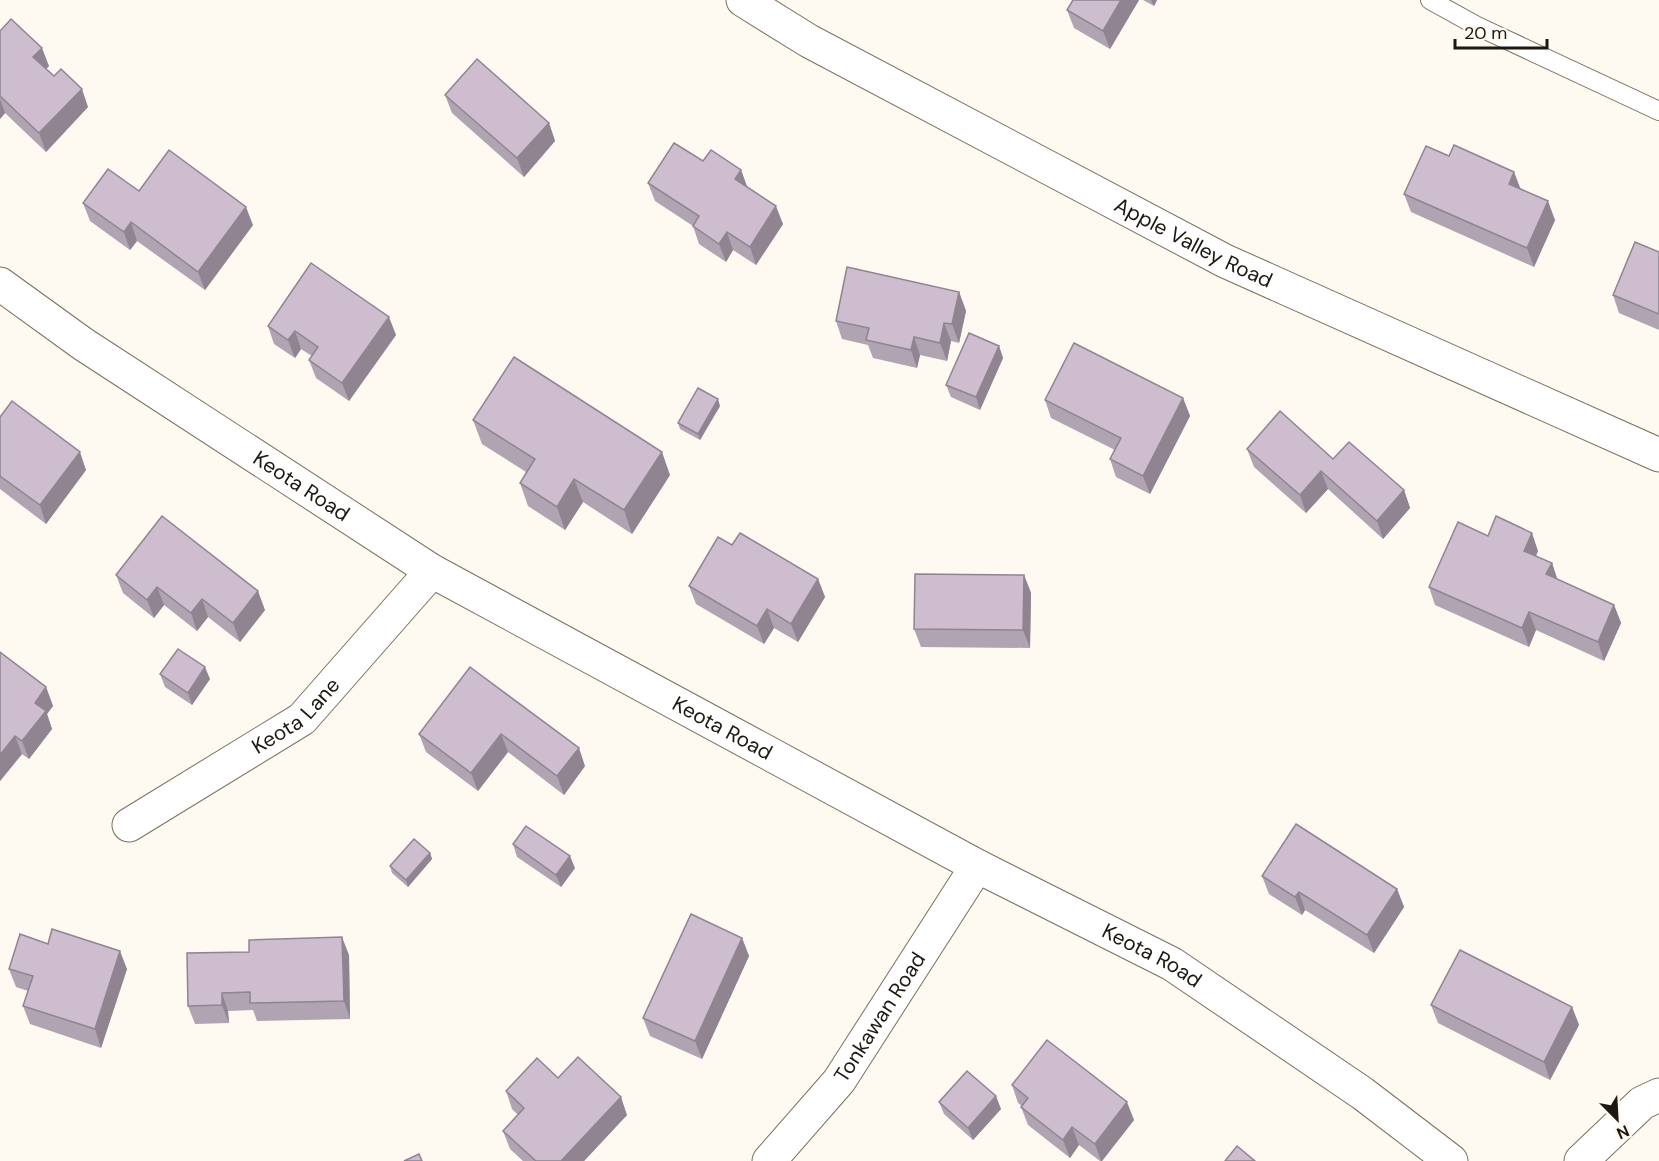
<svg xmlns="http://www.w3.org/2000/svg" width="1659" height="1161" viewBox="0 0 1659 1161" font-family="'DM Sans',sans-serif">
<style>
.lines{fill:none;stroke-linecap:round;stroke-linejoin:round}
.service-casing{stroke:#7a705e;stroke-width:20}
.minor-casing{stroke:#7a705e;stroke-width:35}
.secondary-casing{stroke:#7a705e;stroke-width:35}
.service{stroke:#fff;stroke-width:18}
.minor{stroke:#fff;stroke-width:33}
.secondary{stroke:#fff;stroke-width:33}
.wall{fill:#b0a3b2}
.shaded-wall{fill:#908491}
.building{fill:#cdbdcf;stroke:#908491;stroke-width:1.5}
.labels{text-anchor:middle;stroke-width:6;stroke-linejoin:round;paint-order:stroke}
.street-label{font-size:21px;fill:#1d1912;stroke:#fef9f1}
</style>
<rect width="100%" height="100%" fill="#fef9f1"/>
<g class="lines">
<defs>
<polyline id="service" points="1430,0 1477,26 1659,111"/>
<g id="minor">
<path id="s1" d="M0,284L83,344L432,571L977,866L1172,964L1362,1093L1451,1161"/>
<path id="s2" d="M129,825L302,719L432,571"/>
<path id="s3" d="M769,1161L839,1081L977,866"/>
<polyline points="1581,1161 1642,1103 1659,1095"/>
</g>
<g id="secondary">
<path id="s4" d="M743,0L809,41L1225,261L1659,455"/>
</g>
</defs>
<use href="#service" class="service-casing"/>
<use href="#minor" class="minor-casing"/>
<use href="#secondary" class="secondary-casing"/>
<use href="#service" class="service"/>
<use href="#minor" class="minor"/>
<use href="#secondary" class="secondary"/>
</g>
<g class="wall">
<polygon points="1073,0 1139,0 1110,49 1074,28 1067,10"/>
<polygon points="1143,0 1157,0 1154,6"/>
<polygon points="0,31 49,66 46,69 88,107 46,152 5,113 0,119"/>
<polygon points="445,95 549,123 555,141 524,177 452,113"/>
<polygon points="1449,156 1514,172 1520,189 1555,220 1534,267 1411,212 1404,194"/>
<polygon points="703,161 741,170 747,187 783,224 756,265 733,250 726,262 699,244 693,226 655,201 648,183"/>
<polygon points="139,191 253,225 205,290 137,241 130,250 90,221 83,203"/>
<polygon points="1659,252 1659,330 1619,313 1613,295"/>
<polygon points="959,292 966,311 959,343 951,341 947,361 920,355 917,368 873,358 868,345 842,339 836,321"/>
<polygon points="268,326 396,335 349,401 316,378 309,360 312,356 301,349 295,358 274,344"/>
<polygon points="999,346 1003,358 980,410 951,397 946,385"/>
<polygon points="1183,398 1190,416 1150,494 1116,477 1110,459 1115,450 1051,418 1045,400"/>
<polygon points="720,406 700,440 680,429 678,423"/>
<polygon points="0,417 86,470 46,524 0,489"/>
<polygon points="473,420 670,475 632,534 583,502 565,530 528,506 520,483 526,472 482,444"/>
<polygon points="1247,449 1333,459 1404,490 1410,508 1383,539 1328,489 1306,513 1254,467"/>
<polygon points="1488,536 1538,551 1536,556 1552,563 1557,579 1614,605 1621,623 1604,661 1536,630 1529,647 1435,605 1429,587"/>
<polygon points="732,545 818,579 825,597 798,642 774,628 764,644 696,604 689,586"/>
<polygon points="116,575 265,610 240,642 208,617 197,631 164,605 154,618 123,593"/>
<polygon points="1024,575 1031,593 1030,648 921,647 914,629"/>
<polygon points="0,652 46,687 53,706 47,714 52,729 29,759 22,754 0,781"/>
<polygon points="470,667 585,766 564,795 508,752 478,791 426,752 419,734"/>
<polygon points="160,674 210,679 192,705 165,687"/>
<polygon points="513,844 575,868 561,887 517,857"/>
<polygon points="430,853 432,859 408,887 392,873 390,866"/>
<polygon points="1262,876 1397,889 1404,907 1374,953 1305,910 1302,915 1269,894"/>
<polygon points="742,938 749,956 702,1059 650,1036 643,1018"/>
<polygon points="187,953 349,955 350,1019 257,1021 253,1010 228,1011 229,1023 195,1024 188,1006"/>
<polygon points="9,969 127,969 101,1048 30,1024 23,1006 28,991 16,987"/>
<polygon points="1431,1005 1572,1007 1579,1025 1550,1080 1438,1023"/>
<polygon points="558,1078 627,1115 584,1161 523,1161 510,1149 503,1131 518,1115 512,1109 506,1091"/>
<polygon points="1012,1085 1134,1120 1102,1161 1100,1161 1079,1145 1070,1158 1028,1125 1021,1107 1022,1106 1018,1103"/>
<polygon points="939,1102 1001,1109 973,1140 944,1114"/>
</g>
<g class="shaded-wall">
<polygon points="1121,0 1139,0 1110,49 1103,31"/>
<polygon points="1151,0 1157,0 1154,6"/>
<polygon points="42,48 49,66 40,75 33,57"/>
<polygon points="82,89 88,107 46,152 39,133"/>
<polygon points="0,99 5,113 0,119"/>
<polygon points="549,123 555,141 524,177 517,158"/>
<polygon points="741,170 748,189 735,179"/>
<polygon points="1514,172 1521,190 1509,184"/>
<polygon points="1548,201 1555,220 1534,267 1527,248"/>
<polygon points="776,206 783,224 756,265 750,247"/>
<polygon points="246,207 253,225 205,290 198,272"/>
<polygon points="131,222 137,241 130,250 124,232"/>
<polygon points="727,232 733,250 726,262 719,244"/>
<polygon points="959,292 966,311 959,343 952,324"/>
<polygon points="389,317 396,335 349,401 342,383"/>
<polygon points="944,323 951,341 947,361 940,343"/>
<polygon points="295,331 301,349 295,358 288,340"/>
<polygon points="914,337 920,355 917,368 911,350"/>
<polygon points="999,346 1003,358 980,410 976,397"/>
<polygon points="1183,398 1190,416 1150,494 1143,476"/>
<polygon points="718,399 720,406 700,440 698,434"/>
<polygon points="80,452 86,470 46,524 40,505"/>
<polygon points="662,452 670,475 632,534 624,510"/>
<polygon points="1321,471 1328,489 1306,513 1300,495"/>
<polygon points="574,479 583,502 565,530 557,507"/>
<polygon points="1404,490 1410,508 1383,539 1377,521"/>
<polygon points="1532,533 1538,551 1530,569 1524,551"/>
<polygon points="1552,563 1558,581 1546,574"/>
<polygon points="1024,575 1031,593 1030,648 1023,630"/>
<polygon points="818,579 825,597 798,642 791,624"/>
<polygon points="157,587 164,605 154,618 147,600"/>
<polygon points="258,591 265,610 240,642 233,623"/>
<polygon points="202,599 208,617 197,631 191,613"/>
<polygon points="1614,605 1621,623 1604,661 1598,642"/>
<polygon points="767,609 774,628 764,644 757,626"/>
<polygon points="1529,612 1536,630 1529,647 1522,628"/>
<polygon points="205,667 210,679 192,705 188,693"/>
<polygon points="46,687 53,706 47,714 52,729 29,759 22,741 35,703"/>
<polygon points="501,734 508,752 478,791 471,773"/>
<polygon points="15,736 22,754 0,781 0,755"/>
<polygon points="579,748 585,766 564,795 557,776"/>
<polygon points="430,853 432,859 408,887 406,880"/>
<polygon points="570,856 575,868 561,887 556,875"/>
<polygon points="1397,889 1404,907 1374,953 1367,935"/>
<polygon points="1299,892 1305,910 1302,915 1295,897"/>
<polygon points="342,937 349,955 350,1019 344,1001"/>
<polygon points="742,938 749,956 702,1059 695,1041"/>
<polygon points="120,951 127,969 101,1048 95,1029"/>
<polygon points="222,993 228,1011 229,1023 222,1005"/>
<polygon points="1572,1007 1579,1025 1550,1080 1544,1062"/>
<polygon points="996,1096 1001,1109 973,1140 968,1128"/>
<polygon points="621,1097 627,1115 584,1161 561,1161"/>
<polygon points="1127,1102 1134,1120 1102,1161 1101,1161 1095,1144"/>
<polygon points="1072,1127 1079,1145 1070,1158 1063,1140"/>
</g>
<g class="building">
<polygon points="1073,0 1121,0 1103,31 1067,10"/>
<polygon points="11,19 42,48 33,57 54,76 61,69 82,89 39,133 0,96 0,31"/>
<polygon points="477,59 549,123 517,158 445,95"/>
<polygon points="674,143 703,161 711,150 741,170 735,179 776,206 750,247 727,232 719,244 693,226 699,216 648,183"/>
<polygon points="1454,145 1514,172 1509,184 1548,201 1527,248 1404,194 1426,146 1449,156"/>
<polygon points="169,150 246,207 198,272 131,222 124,232 83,203 108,169 139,191"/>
<polygon points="1635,242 1659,252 1659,314 1613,295"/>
<polygon points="311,263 389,317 342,383 309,360 318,347 295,331 288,340 268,326"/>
<polygon points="847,267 959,292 952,324 944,323 940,343 914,337 911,350 866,340 869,328 836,321"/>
<polygon points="969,333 999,346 976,397 946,385"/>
<polygon points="1074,343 1183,398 1143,476 1110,459 1121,438 1045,400"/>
<polygon points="514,357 662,452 624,510 574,479 557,507 520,483 535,459 473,420"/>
<polygon points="698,388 718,399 698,434 678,423"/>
<polygon points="12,401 80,452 40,505 0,476 0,417"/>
<polygon points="1280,411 1333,459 1349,442 1404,490 1377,521 1321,471 1300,495 1247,449"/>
<polygon points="162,516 258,591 233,623 202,599 191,613 157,587 147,600 116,575"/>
<polygon points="1496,516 1532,533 1524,551 1552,563 1546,574 1614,605 1598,642 1529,612 1522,628 1429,587 1458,522 1488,536"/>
<polygon points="740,533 818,579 791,624 767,609 757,626 689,586 718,537 732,545"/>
<polygon points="915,574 1024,575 1023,630 914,629"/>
<polygon points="178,649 205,667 188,693 160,674"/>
<polygon points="0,652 46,687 35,703 46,711 22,741 15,736 0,755"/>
<polygon points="470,667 579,748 557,776 501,734 471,773 419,734"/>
<polygon points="1296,824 1397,889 1367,935 1299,892 1295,897 1262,876"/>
<polygon points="526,826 570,856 556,875 513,844"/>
<polygon points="414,839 430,853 406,880 390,866"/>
<polygon points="691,914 742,938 695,1041 643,1018"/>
<polygon points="52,929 120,951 95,1029 23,1006 33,976 9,969 20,934 48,944"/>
<polygon points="342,937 344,1001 250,1003 250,992 222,993 222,1005 188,1006 187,953 249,952 249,940"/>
<polygon points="1460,950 1572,1007 1544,1062 1431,1005"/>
<polygon points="1047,1040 1127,1102 1095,1144 1072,1127 1063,1140 1021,1107 1028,1098 1012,1085"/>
<polygon points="578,1057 621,1097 561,1161 536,1161 503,1131 524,1108 506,1091 537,1058 558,1078"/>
<polygon points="967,1071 996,1096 968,1128 939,1102"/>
<polygon points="1237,1146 1255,1161 1225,1161"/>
<polygon points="419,1154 422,1161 404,1161"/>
</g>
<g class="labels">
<g class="street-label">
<text dy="7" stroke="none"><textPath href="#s4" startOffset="512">Apple Valley Road</textPath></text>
<text dy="7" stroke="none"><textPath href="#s1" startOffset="363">Keota Road</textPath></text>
<text dy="7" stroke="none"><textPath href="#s2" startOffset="200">Keota Lane</textPath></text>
<text dy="7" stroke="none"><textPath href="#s1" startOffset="849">Keota Road</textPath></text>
<text dy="7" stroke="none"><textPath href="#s1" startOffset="1335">Keota Road</textPath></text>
<text dy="7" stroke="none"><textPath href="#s3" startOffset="182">Tonkawan Road</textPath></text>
</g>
</g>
<g transform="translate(1617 1119) rotate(156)" stroke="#fef9f1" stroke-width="4.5" paint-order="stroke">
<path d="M0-4.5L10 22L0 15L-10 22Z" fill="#1d1912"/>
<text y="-9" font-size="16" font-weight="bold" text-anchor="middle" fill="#1d1912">N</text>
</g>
<path d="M1455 39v9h92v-9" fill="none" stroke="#1d1912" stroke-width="3"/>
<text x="1464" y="39" font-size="18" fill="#1d1912" stroke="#fef9f1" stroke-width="4.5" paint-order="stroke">20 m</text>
</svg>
